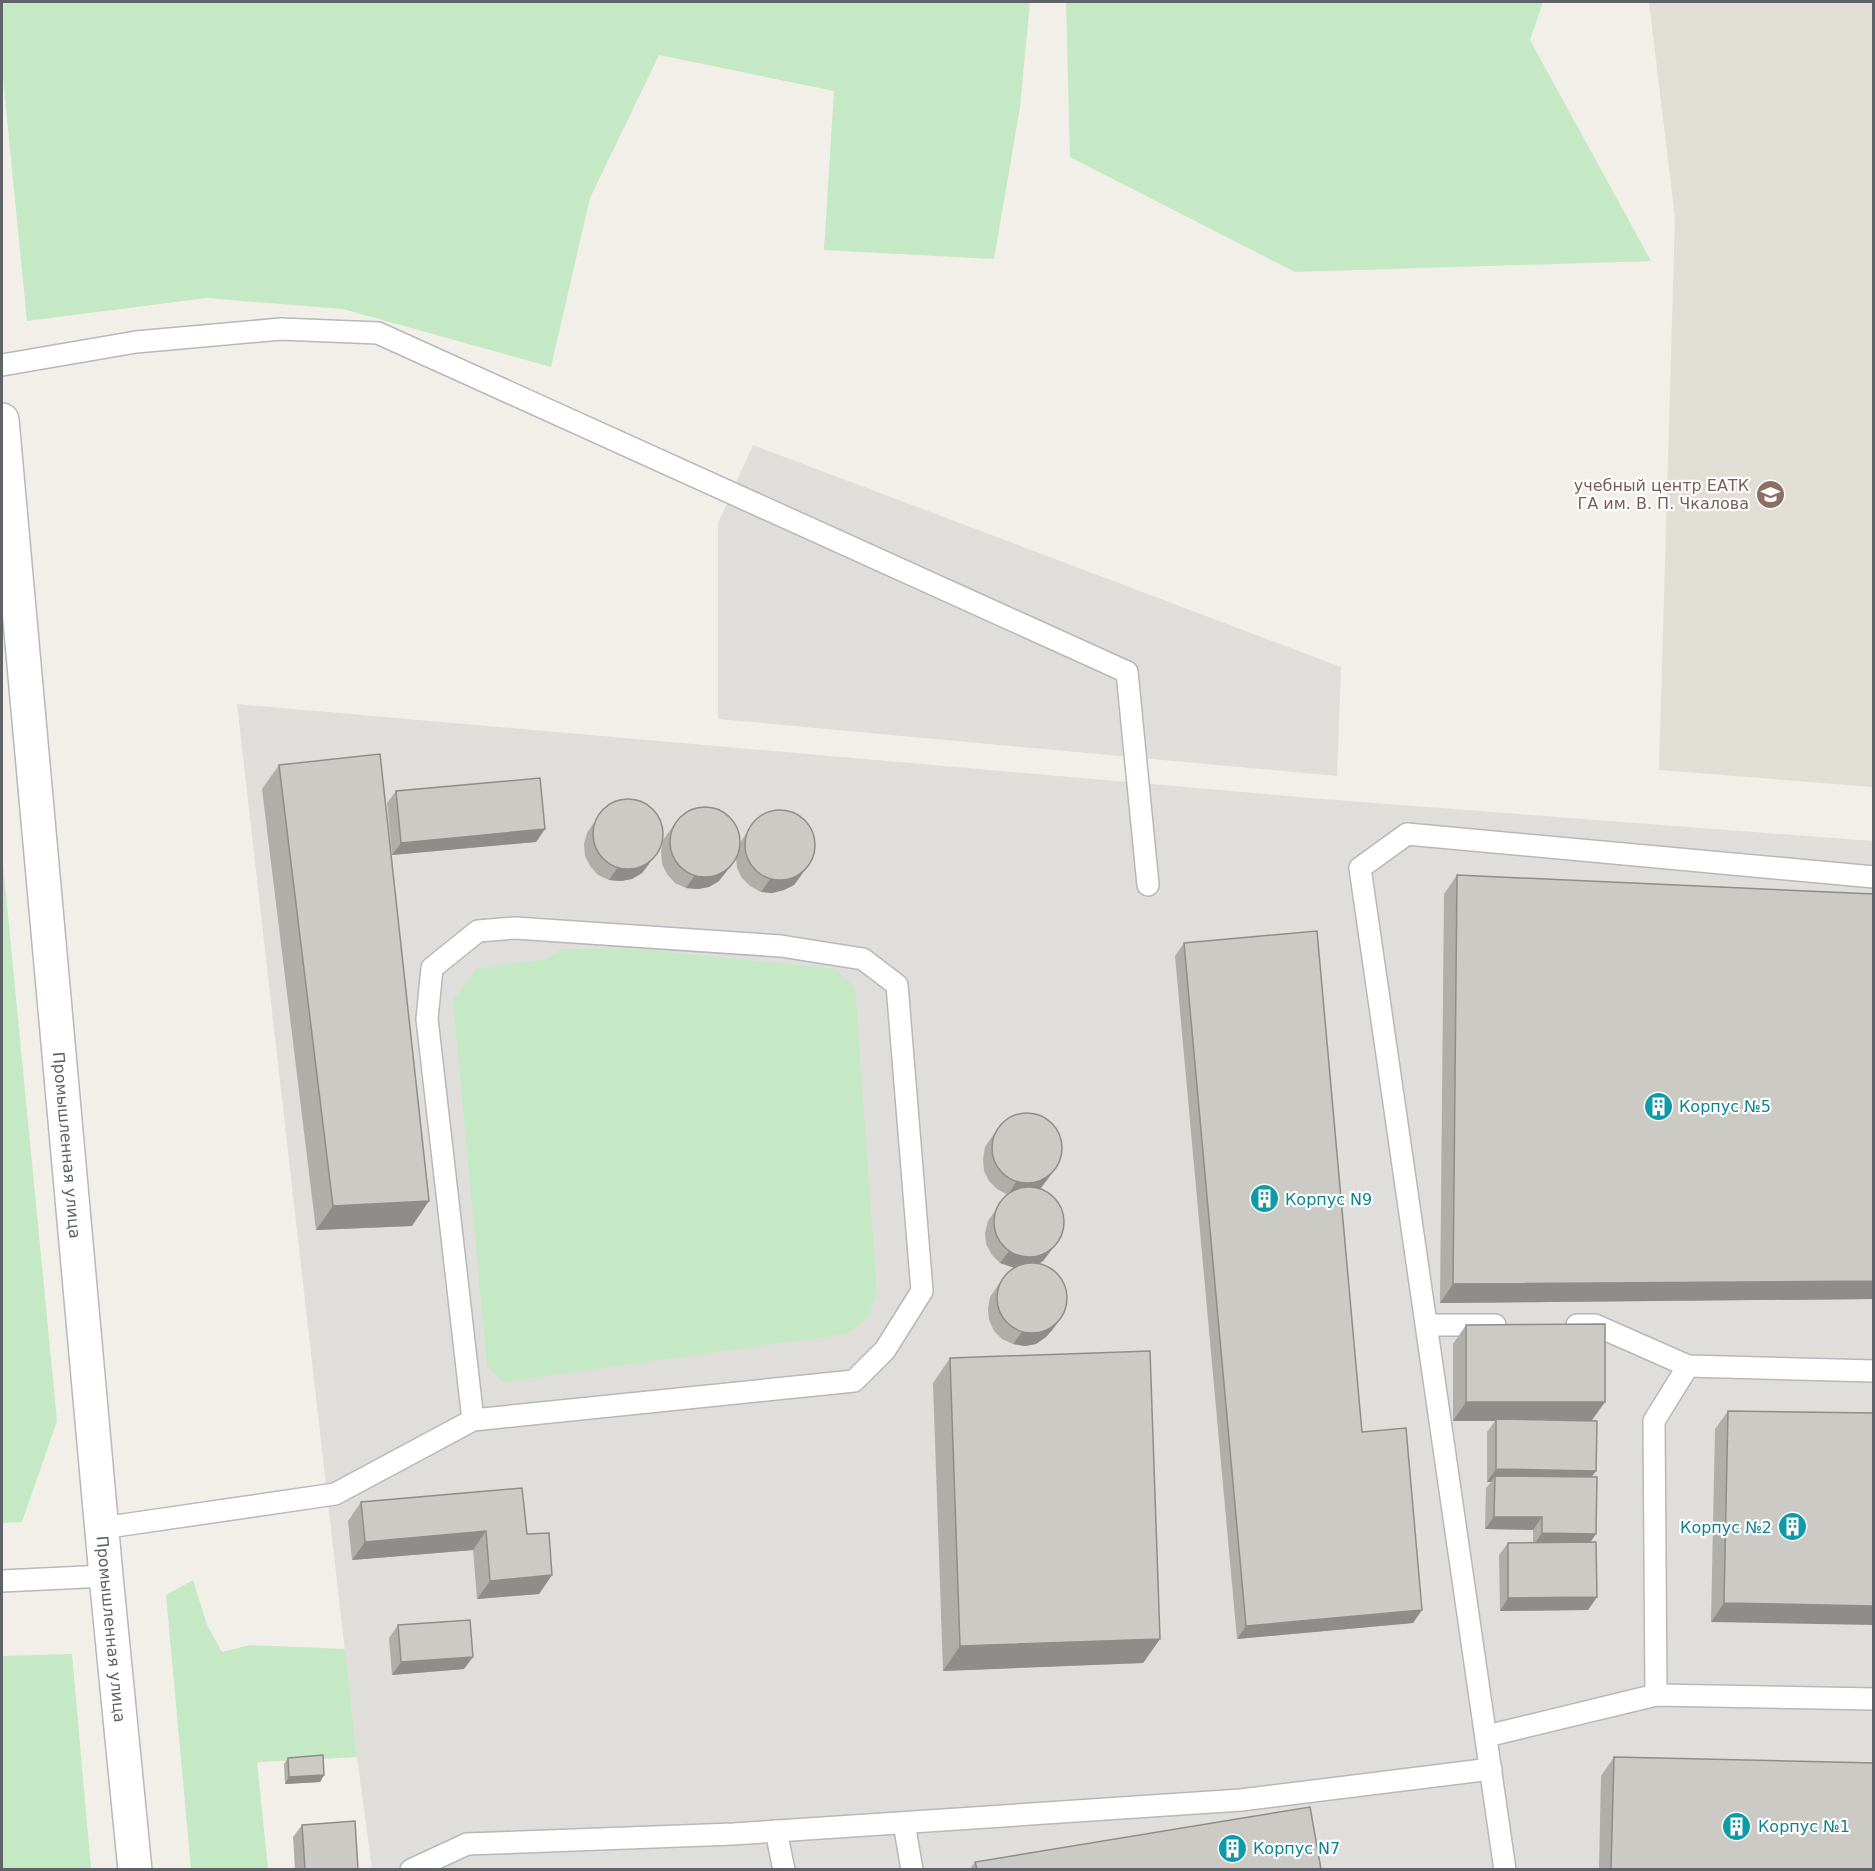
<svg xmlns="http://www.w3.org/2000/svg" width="1875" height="1871" viewBox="0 0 1875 1871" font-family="'DejaVu Sans',sans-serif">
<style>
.industrial{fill:#e0deda}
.education{fill:#e1ded6}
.green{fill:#c5e8c5}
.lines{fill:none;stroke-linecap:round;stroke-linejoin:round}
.lane-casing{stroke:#b5b8bc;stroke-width:24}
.street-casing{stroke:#b5b8bc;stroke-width:36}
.lane{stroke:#fff;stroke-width:21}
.street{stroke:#fff;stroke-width:33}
.wall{fill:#afaea9}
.shaded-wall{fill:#8f8d8a}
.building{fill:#cccac5;stroke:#8f8d8a;stroke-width:1.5}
.labels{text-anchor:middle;stroke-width:4.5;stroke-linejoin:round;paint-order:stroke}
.education-label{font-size:16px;fill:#785e54;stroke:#fff;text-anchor:end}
.culture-label{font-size:16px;fill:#0d838f;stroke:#fff;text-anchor:start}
.street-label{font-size:16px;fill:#5f6368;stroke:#fff}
</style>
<rect width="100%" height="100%" fill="#f1efe8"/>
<g class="industrial">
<polygon points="753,445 1341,667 1337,776 718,719 718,523"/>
<polygon points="237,704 1322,799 1873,841 1873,1869 372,1869 357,1757"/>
</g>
<polygon class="education" points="1649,2 1873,2 1873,787 1659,770 1675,218"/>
<g class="green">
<polygon points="2,2 1030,2 1020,107 994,259 824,250 834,91 659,55 590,198 551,367 343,309 206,298 27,321 2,68"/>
<polygon points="1066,2 1543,2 1530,40 1651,261 1295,272 1070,157"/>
<polygon points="2,854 57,1421 22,1522 2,1523"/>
<polygon points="561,949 647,950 835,969 855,988 877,1294 868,1318 846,1334 503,1382 487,1366 453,1000 476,969 547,959"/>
<polygon points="193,1580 207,1625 222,1652 250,1645 345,1649 357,1757 257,1762 268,1869 191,1869 166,1595"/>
<polygon points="72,1654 91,1869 2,1869 2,1656"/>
</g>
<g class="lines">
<defs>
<g id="lane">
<polyline points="2,365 136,342 281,329 378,333 1127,672 1148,885"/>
<polyline points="1427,1325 1495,1325"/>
<polyline points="1577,1325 1595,1325 1688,1366"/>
<polyline points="102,1528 335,1494 473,1420 854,1381 885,1350 922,1291 897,985 863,959 781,946 515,928 478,931 432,968 427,1019 473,1420"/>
<polyline points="2,1581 106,1576"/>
<polyline points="1656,1695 1654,1421 1688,1366 1874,1371"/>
<polyline points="1487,1736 1656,1695 1874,1699"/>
<polyline points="904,1823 912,1870"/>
<polyline points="776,1831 784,1870"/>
<polyline points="411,1870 467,1844 733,1834 1241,1800 1491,1769"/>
<polyline points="1505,1870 1360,868 1407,834 1874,877"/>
</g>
<g id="street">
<path id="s1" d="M2,420L106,1576L135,1870"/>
</g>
</defs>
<use href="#lane" class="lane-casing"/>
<use href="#street" class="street-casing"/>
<use href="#lane" class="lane"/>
<use href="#street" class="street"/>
</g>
<g class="wall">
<polygon points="279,765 412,1226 316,1230 262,789"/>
<polygon points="396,791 545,829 536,842 392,855 387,803"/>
<polygon points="602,810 649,864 642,873 632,879 621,881 609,880 598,875 590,866 585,856 584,844 587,833"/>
<polygon points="679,818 740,843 754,821 801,876 794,885 784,890 772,893 761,892 750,886 742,878 737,868 736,857 726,872 719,881 709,887 698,889 686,888 675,883 667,874 662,864 661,852 663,840"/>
<polygon points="1457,875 1874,894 1874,1299 1440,1303 1444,894"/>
<polygon points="1184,943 1362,1432 1422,1610 1413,1623 1237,1639 1175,956"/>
<polygon points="1000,1125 1057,1166 1048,1179 1039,1189 1050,1252 1043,1261 1039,1264 1053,1329 1046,1337 1036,1344 1025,1346 1013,1344 1002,1339 994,1331 989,1320 988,1309 990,1297 1005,1275 1014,1268 1000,1263 992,1255 986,1244 985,1233 988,1221 1003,1199 1008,1195 997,1189 989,1181 984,1171 983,1159 985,1147"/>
<polygon points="1466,1325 1605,1402 1592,1420 1592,1477 1590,1542 1597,1597 1588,1610 1500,1611 1499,1555 1508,1543 1533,1543 1533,1530 1485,1529 1486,1488 1491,1482 1487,1482 1487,1432 1495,1421 1453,1421 1453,1344"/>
<polygon points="950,1358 1160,1639 1143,1663 943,1671 933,1383"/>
<polygon points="1728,1411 1874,1413 1711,1622 1715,1429"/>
<polygon points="361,1502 527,1534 552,1575 539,1594 477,1599 473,1550 352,1560 348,1521"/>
<polygon points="398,1625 464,1669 392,1675 389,1638"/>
<polygon points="1614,1757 1874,1869 1599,1869 1601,1776"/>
<polygon points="288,1758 324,1775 320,1782 285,1784 284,1764"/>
<polygon points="302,1825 358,1869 295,1869 293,1837"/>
<polygon points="975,1862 1321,1869 970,1869"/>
</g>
<g class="shaded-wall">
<polygon points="545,829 536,842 392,855 401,843"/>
<polygon points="658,852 642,873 632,879 621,881 609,880 618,867"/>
<polygon points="735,860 726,872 719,881 709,887 698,889 686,888 695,875"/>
<polygon points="810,863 794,885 784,890 772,893 761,892 770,879"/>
<polygon points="1057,1166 1041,1188 1031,1194 1008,1195 1016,1182"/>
<polygon points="429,1201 412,1226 316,1230 333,1206"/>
<polygon points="1059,1240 1043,1261 1033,1267 1022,1270 1000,1263 1009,1251"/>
<polygon points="1874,1281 1874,1299 1440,1303 1453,1284"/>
<polygon points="1062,1317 1053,1329 1046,1337 1036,1344 1025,1346 1013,1344 1022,1332"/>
<polygon points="1466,1402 1605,1402 1592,1420 1496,1419 1495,1421 1453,1421"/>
<polygon points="1496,1469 1596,1471 1587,1483 1495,1476 1491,1482 1487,1482"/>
<polygon points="1494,1517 1542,1517 1533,1530 1485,1529"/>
<polygon points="486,1531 473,1550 352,1560 365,1542"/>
<polygon points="1542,1533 1596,1534 1587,1547 1533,1546"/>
<polygon points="552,1575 539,1594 477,1599 490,1581"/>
<polygon points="1597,1597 1588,1610 1500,1611 1508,1598"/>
<polygon points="1724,1603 1874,1606 1874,1625 1711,1622"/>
<polygon points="1422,1610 1413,1623 1237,1639 1246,1626"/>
<polygon points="1160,1639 1143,1663 943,1671 960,1646"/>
<polygon points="473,1657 464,1669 392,1675 401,1662"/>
<polygon points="324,1775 320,1782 285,1784 289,1777"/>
</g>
<g class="building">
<polygon points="380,754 429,1201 333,1206 279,765"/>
<polygon points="540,778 545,829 401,843 396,791"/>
<circle cx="628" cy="834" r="35"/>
<circle cx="705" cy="842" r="35"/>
<circle cx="780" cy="845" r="35"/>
<polygon points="1457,875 1874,894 1874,1281 1453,1284"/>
<polygon points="1317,931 1362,1432 1406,1428 1422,1610 1246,1626 1184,943"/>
<circle cx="1027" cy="1148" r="35"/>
<circle cx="1029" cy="1222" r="35"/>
<circle cx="1032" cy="1298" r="35"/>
<polygon points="1605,1324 1605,1402 1466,1402 1466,1325"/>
<polygon points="1150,1351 1160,1639 960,1646 950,1358"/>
<polygon points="1728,1411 1874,1413 1874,1606 1724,1603"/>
<polygon points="1496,1419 1597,1421 1596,1471 1496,1469"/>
<polygon points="1495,1476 1597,1477 1596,1534 1542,1533 1542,1517 1494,1517"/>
<polygon points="522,1488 527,1534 549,1533 552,1575 490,1581 486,1531 365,1542 361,1502"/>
<polygon points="1596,1542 1597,1597 1508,1598 1508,1543"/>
<polygon points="470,1620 473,1657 401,1662 398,1625"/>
<polygon points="323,1755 324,1775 289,1777 288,1758"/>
<polygon points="1614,1757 1874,1763 1874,1869 1611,1869"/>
<polygon points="1310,1807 1321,1869 977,1869 975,1862"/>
<polygon points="355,1821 358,1869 305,1869 302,1825"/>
</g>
<defs>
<symbol id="university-disc" viewBox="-11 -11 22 22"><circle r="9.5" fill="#8d6e63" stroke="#fff"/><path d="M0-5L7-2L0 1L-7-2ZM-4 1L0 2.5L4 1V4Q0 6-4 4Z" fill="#fff"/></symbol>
<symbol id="building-disc" viewBox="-11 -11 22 22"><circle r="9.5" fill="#0f9aa8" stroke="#fff"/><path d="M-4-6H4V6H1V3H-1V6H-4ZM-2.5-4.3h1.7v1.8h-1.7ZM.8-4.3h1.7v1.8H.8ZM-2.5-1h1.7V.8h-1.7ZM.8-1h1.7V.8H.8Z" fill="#fff"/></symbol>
</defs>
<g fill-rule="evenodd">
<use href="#university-disc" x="1754" y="478" width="33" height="33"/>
<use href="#building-disc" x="1642" y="1090" width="33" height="33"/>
<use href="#building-disc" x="1248" y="1182" width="33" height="33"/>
<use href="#building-disc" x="1776" y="1510" width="33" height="33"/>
<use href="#building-disc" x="1720" y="1810" width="33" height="33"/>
<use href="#building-disc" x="1216" y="1832" width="33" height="33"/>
</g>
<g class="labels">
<g class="education-label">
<text x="1749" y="491">учебный центр ЕАТК<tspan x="1749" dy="18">ГА им. В. П. Чкалова</tspan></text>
</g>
<g class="culture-label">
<text x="1679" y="1112">Корпус №5</text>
<text x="1285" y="1205">Корпус N9</text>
<text x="1772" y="1533" text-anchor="end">Корпус №2</text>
<text x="1758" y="1832">Корпус №1</text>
<text x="1253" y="1854">Корпус N7</text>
</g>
<g class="street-label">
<text dy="6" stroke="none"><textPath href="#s1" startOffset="728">Промышленная улица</textPath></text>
<text dy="6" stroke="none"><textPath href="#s1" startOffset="1214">Промышленная улица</textPath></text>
</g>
</g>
<rect width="1875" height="1871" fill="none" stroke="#5f6368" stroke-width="6"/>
</svg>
